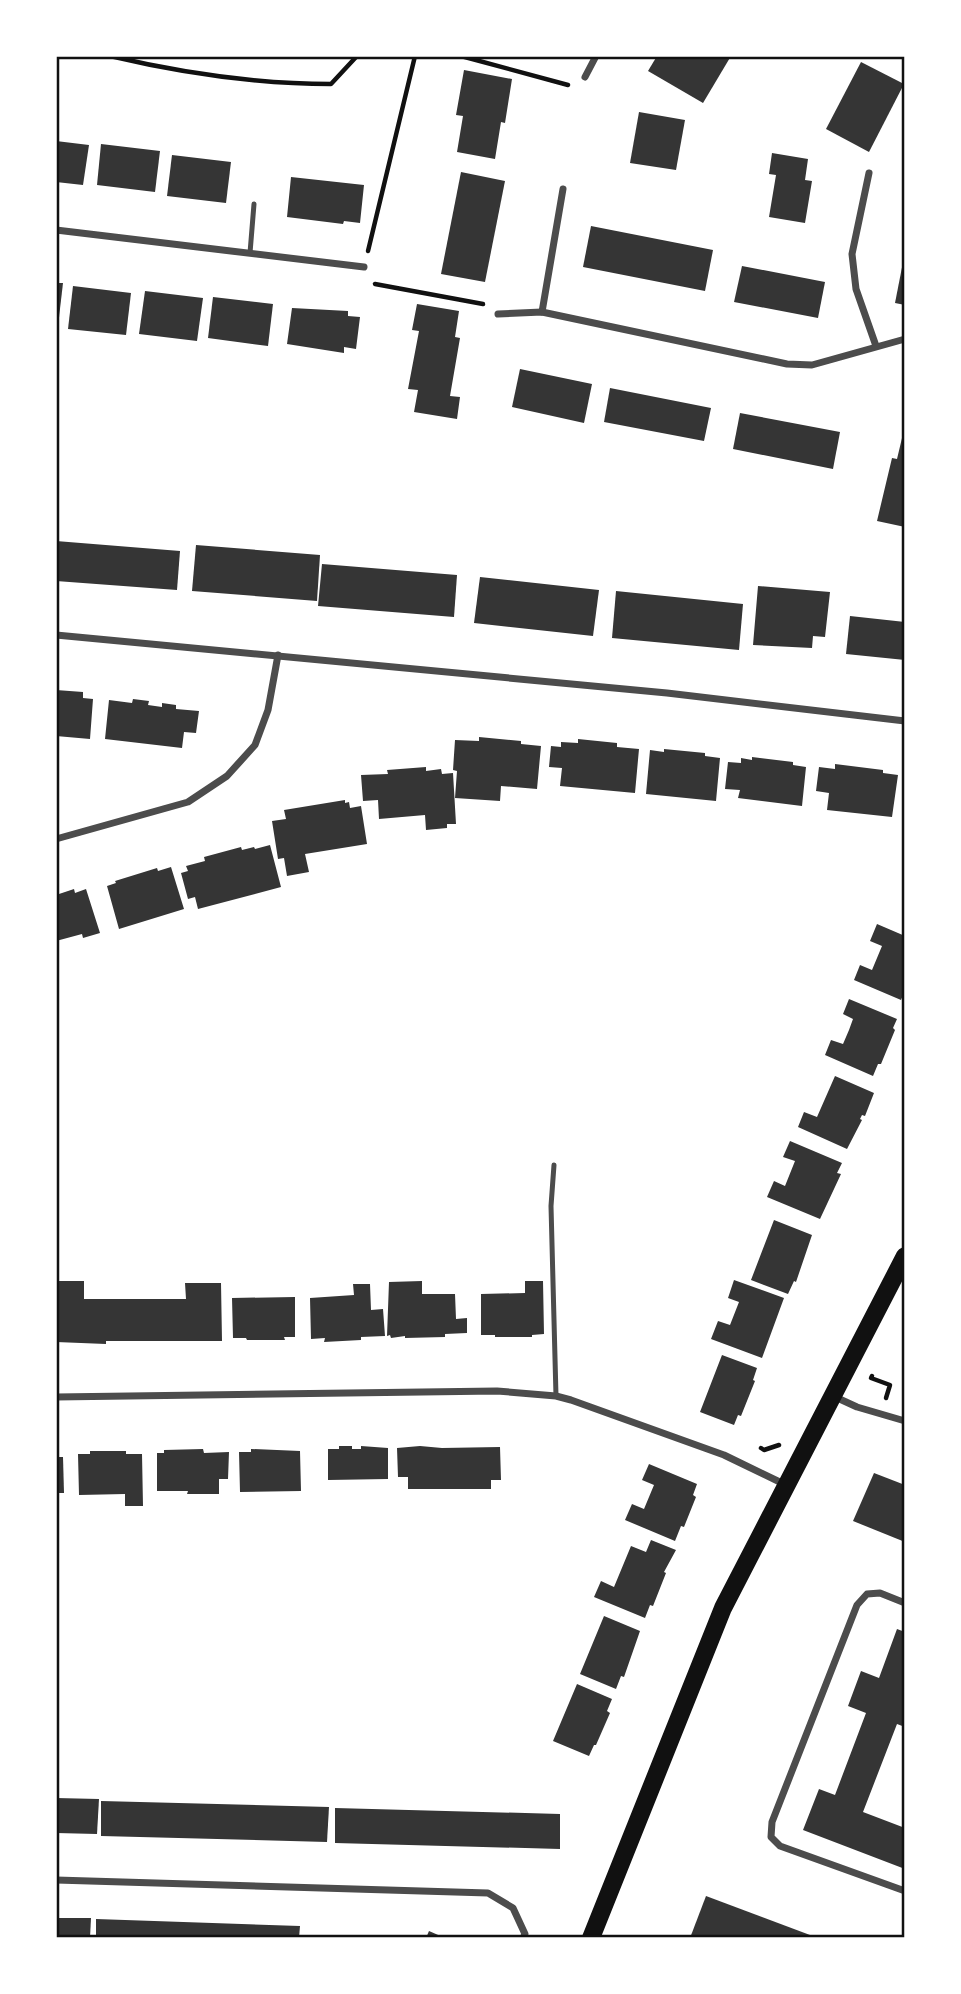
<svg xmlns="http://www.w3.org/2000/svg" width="961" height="1994" viewBox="0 0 961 1994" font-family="'Titillium Web',sans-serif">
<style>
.building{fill:#353535}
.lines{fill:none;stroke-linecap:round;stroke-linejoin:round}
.path{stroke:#111;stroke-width:4.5}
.service{stroke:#4c4c4c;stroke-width:5}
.minor{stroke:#4c4c4c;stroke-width:7}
.primary{stroke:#111;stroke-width:18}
.neatline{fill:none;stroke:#111;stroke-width:2.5}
</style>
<rect width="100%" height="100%" fill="#fff"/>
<g class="building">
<polygon points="657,56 731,56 703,103 648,71"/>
<polygon points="861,62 904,84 869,152 826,129"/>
<polygon points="464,70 512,79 505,123 501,122 495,159 457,152 463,116 456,115"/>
<polygon points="639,112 685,120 676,170 630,163"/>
<polygon points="56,141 89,145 83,185 56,182"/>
<polygon points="101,144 160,151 155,192 97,185"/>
<polygon points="772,153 808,159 805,180 812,181 805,223 769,217 776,175 769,174"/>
<polygon points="172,155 231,162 226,203 167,196"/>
<polygon points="461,172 505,181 485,282 441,274"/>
<polygon points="291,177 364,185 360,223 344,221 343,224 287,217"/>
<polygon points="591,226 713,250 705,291 583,267"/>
<polygon points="904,257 905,257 905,305 895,303"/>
<polygon points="742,266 825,282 818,318 734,302"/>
<polygon points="56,283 63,283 58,326 56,326"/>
<polygon points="73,286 131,293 126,335 68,329"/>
<polygon points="145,291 203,298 197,341 139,334"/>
<polygon points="213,297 273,304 268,346 208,338"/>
<polygon points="417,304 459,311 455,337 460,338 450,396 460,397 457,419 414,412 418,390 408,389 419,331 412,330"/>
<polygon points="292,308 348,311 348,316 360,317 356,349 344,347 344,353 287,344"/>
<polygon points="520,369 592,384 584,423 512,407"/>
<polygon points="610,388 711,408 704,441 604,422"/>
<polygon points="740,413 840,432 833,469 733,449"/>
<polygon points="902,438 905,439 905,527 877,521 892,458 897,459"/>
<polygon points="56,541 180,551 177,590 56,581"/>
<polygon points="196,545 320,555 317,601 192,591"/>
<polygon points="322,564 457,575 454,617 318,606"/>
<polygon points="480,577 599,590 593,636 474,623"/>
<polygon points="758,586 830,592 825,637 813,636 812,648 753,645"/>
<polygon points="616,591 743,604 739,650 612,638"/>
<polygon points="850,616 905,622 905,660 846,654"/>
<polygon points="56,690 83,692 83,698 93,699 90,739 56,736"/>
<polygon points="133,699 149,701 148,705 162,707 162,703 176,705 176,709 199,711 196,733 184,732 182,748 105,739 109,700 132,703"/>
<polygon points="479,737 521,741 521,744 541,746 537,789 501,786 500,801 455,798 457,771 453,770 455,740 479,741"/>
<polygon points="578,739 617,743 617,747 639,749 635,793 560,786 562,768 549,767 551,746 561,747 561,742 578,743"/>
<polygon points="664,749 705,753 705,756 720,758 716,801 646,794 650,750 664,752"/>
<polygon points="752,757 793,762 793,765 806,767 802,806 738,798 740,790 725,789 728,762 741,763 741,758 752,760"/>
<polygon points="835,764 883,770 883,773 898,775 892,817 827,810 829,793 816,791 819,767 835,769"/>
<polygon points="426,767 426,771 441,769 442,774 453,773 456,824 447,824 447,828 426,830 425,815 379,819 378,800 363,801 361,775 388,774 387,770"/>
<polygon points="345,800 345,803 349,802 350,808 361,806 367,844 305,854 309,872 287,876 284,858 278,859 272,821 286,819 284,810"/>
<polygon points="270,845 281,887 198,909 195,897 188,899 181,873 188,871 186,866 205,861 204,857 241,847 242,850 254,847 255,849"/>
<polygon points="171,867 184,909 119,929 107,886 116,883 115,881 157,868 158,871"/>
<polygon points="74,889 75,893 86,889 100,933 83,938 82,934 56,941 56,895"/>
<polygon points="877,924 905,936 905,990 901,1000 854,980 860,965 872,970 882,946 870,941"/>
<polygon points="849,999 897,1019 893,1028 895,1030 881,1064 878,1064 873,1076 825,1055 831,1040 843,1044 849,1030 853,1019 843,1014"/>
<polygon points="835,1076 874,1093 865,1116 862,1115 860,1119 862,1120 847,1149 798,1127 804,1112 817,1117"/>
<polygon points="790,1141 842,1163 837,1173 841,1174 820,1219 767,1197 774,1181 785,1186 795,1161 783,1157"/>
<polygon points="774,1220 812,1235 796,1282 794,1281 788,1294 751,1280"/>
<polygon points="734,1280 784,1298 762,1358 711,1339 718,1321 730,1325 739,1302 728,1298"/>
<polygon points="56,1281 84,1281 84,1299 186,1299 185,1283 221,1283 222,1341 106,1341 106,1344 56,1342"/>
<polygon points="422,1281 422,1294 455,1294 456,1319 467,1318 467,1333 445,1334 445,1337 405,1338 405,1336 391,1338 390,1335 387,1336 389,1282"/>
<polygon points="525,1281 543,1281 544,1334 532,1335 532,1337 495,1337 495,1335 481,1335 481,1294 525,1293"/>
<polygon points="353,1284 370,1284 371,1310 383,1309 385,1336 361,1337 361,1340 324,1342 325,1338 311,1339 310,1298 354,1295"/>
<polygon points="295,1297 295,1337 284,1337 285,1340 247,1340 246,1338 233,1338 232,1298"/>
<polygon points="722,1355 757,1368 753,1380 755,1381 741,1416 738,1415 734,1425 700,1412"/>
<polygon points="339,1446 352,1446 352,1449 361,1449 361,1446 388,1448 388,1479 328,1480 328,1449 339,1449"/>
<polygon points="420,1446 442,1448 500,1447 501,1480 491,1480 491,1489 408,1489 408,1477 398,1477 397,1448"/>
<polygon points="203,1449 204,1453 229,1452 228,1479 219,1479 219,1494 187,1494 188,1491 157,1491 157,1453 164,1453 164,1450"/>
<polygon points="251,1449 300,1451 301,1491 240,1492 239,1452 251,1452"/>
<polygon points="90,1451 126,1451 126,1454 142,1454 143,1506 125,1506 125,1494 79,1495 78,1454 90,1454"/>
<polygon points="56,1457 63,1457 64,1493 56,1493"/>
<polygon points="649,1464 697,1484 693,1495 696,1497 684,1527 681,1526 675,1541 625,1520 632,1504 644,1509 654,1485 642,1480"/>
<polygon points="874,1473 905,1485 905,1542 853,1521"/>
<polygon points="651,1540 676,1550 664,1572 666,1573 653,1606 650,1605 645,1618 594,1597 601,1581 614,1587 631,1546 646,1552"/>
<polygon points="604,1616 640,1631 624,1677 621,1676 616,1689 580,1674"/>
<polygon points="897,1629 905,1632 905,1727 897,1724 863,1812 905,1828 905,1869 803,1830 819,1789 835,1795 866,1713 848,1706 861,1671 879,1678"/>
<polygon points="577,1684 612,1699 607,1711 610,1713 596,1745 594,1745 589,1756 553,1741"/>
<polygon points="56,1798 99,1799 97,1834 56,1833"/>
<polygon points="101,1801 329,1807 327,1842 101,1836"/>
<polygon points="335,1808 560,1814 560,1849 335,1843"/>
<polygon points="706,1896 818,1938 690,1938"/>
<polygon points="56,1918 91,1918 90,1938 56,1938"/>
<polygon points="96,1919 300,1926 299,1938 96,1938"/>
<polygon points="429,1931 445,1938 426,1938"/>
</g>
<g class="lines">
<g class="path">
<path d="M110,56C182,73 258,84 331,84L357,56"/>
<polyline points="461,56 568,85"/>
<polyline points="368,251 415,56"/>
<polyline points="375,284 483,304"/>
<polyline points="872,1376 871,1378 890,1385 886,1398"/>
<polyline points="761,1448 764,1450 779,1445"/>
</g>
<g class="service">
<polyline points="250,253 254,204"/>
<polyline points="554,1165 551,1206 556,1396"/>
</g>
<g class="minor">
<polyline points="585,77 596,56"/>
<polyline points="869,173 852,254 856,289 876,346"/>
<polyline points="56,230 364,267"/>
<polyline points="542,312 563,189"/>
<polyline points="498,314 542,312 787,364 812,365 905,339"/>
<polyline points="56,635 667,693 905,721"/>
<polyline points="56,839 188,802 227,776 255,745 268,710 278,655"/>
<polyline points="833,1396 857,1407 905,1421"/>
<polyline points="56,1397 497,1391 556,1396 571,1400 724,1455 786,1485"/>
<polyline points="905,1603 880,1593 867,1594 857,1605 772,1822 771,1837 780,1846 905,1891"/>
<polyline points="56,1880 488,1893 513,1908 525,1934 523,1938"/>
</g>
<polyline class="primary" points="591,1938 723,1608 905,1256"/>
</g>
<rect width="961" height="1994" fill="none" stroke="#ffffff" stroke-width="116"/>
<rect x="58" y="58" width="845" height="1878" class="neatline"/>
</svg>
